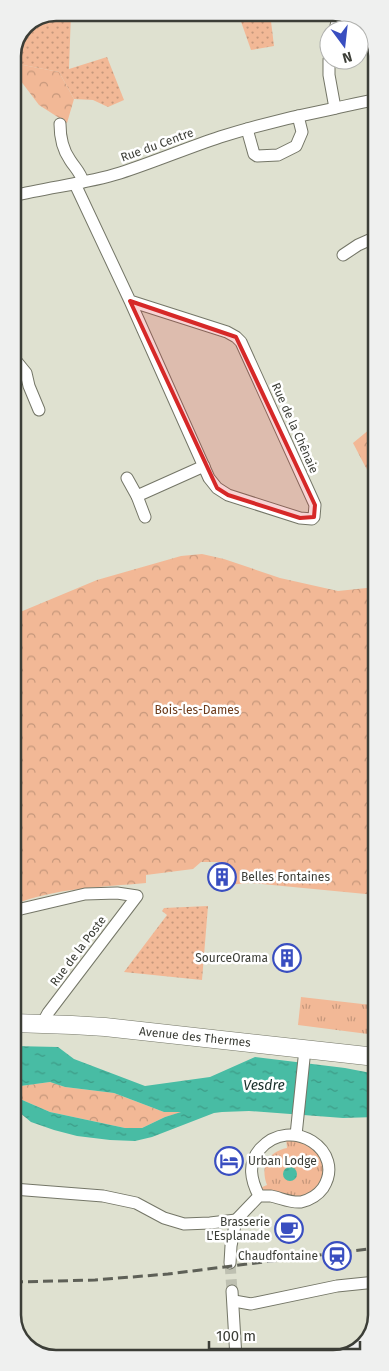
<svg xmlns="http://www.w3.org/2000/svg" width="389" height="1371" viewBox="0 0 389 1371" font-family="'Fira Sans',sans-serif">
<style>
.grass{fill:url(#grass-dots)}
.forest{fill:url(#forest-crowns)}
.park{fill:url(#park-tufts)}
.water{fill:url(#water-ripples)}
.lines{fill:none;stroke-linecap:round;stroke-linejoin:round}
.street-tunnel{stroke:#bec0b1;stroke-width:11;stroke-dasharray:11 5.5;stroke-linecap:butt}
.street-casing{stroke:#747667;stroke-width:13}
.primary-casing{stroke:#747667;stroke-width:19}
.street{stroke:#fff;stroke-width:11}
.primary{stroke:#fff;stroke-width:18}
.rail{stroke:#5e6057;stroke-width:3;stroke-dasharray:10 5;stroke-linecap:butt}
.marked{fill:#d62828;fill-opacity:0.2;stroke:#d62828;stroke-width:4;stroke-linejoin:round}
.labels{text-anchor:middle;stroke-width:5;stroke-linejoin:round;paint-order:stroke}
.street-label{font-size:12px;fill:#3c3e37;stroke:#fff}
.park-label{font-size:12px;fill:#6c3a19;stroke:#fff}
.poi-label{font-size:12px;fill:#3c3e37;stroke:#fff;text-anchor:end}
.water-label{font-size:14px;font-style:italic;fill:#1a2f2a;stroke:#fff}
.rim{fill:none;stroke:#3c3e37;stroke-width:2.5}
</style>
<defs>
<pattern id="grass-dots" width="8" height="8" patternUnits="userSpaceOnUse" patternTransform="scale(1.25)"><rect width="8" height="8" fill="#f2b896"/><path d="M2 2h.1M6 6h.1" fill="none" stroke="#c5977b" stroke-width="1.8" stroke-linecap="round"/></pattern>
<pattern id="forest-crowns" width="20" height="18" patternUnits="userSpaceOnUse" patternTransform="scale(1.25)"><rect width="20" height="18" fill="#f2b896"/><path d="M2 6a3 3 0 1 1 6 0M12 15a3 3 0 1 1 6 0" fill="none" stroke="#c5977b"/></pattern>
<pattern id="park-tufts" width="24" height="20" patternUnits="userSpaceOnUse" patternTransform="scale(1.25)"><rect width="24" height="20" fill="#f2b896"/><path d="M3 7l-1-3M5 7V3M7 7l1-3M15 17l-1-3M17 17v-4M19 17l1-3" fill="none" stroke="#c5977b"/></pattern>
<pattern id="water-ripples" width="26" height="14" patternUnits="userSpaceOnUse" patternTransform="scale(1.25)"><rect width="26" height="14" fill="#48bca4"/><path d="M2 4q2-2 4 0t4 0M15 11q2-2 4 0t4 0" fill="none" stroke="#3d9a86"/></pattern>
</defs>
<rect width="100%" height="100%" fill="#dfe1d0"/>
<g class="grass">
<polygon points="56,13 71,13 69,69 107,57 124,100 108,107 93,100 74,99 59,72 13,63 13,56 25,25"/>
<polygon points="238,13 270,13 274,46 251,50"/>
<polygon points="208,906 202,980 124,972 167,915 162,911 164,908"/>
</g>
<g class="forest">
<polygon points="13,63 59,72 74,99 67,123 39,105 17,76 13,75"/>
<polygon points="376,424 376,484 365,466 353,443"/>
<polygon points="13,504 16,504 17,552 13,575"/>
<path d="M202,554L224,559L280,578L338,591L376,587V895L251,883L226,885L223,862H201L193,869L146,875V883C102,887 54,888 13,905V615L97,580L181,556Z"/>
<polygon points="50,1082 65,1087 114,1093 164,1112 182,1112 165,1117 142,1128 125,1128 50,1112 13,1096 13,1087"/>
</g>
<g class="park">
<polygon points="301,997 371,1005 375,1021 368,1034 298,1025"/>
<path d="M286,1138H293L317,1149L325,1169L318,1189L301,1199L266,1191L260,1188L267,1185C260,1166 268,1152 287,1148Z"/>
</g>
<g class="water">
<polygon points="13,1046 58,1047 74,1059 145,1086 210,1077 255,1057 345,1068 376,1074 376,1117 343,1118 249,1111 222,1112 214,1113 152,1137 135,1141 110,1140 77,1136 54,1130 31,1122 13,1107 13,1096 50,1112 125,1128 142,1128 165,1117 181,1112 164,1112 114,1093 65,1087 50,1082 13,1087"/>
<circle cx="290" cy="1174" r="7"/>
</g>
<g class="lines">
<polyline class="street-tunnel" points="230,1263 232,1291"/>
<defs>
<g id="street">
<polyline points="335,30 339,13"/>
<polyline points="329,60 329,75 335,108"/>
<path d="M60,124C60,137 63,150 70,160C75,168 81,173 83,182"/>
<polyline points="247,129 254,154 257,156 278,155 296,146 302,132 298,116"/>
<polyline points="75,184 130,301 209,478 217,488 228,495 300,518 312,519 314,517 315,505 241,342 236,337 227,332 130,301"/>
<path d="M13,196C48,187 85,184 120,173C154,162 187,148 220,137C255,126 291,117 327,110C343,107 359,102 376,100"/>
<polyline points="343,255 358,245 376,237"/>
<polyline points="13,357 26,373 29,386 39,410"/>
<polyline points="127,478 137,496 145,517"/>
<polyline points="137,496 204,466"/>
<polyline points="13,912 21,909 85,894 117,893 137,896 48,1013 42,1024"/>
<polyline points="296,1135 305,1049"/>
<polyline points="13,1189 103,1196 136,1203 164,1218 184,1224 210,1223 236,1220"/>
<path d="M236,1220L259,1196C263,1196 267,1196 271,1196C281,1198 290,1203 301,1202C309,1200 318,1195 323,1188C347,1151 291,1114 260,1149C247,1164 251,1180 259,1196"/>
<polyline points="230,1263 231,1246 236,1220"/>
<polyline points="232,1291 236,1358"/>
<polyline points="234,1301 251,1304 337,1286 376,1282"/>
</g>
<polyline id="primary" points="13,1023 72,1025 105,1027 376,1057"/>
</defs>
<use href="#street" class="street-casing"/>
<use href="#primary" class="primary-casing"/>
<use href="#street" class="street"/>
<use href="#primary" class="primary"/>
<polyline class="rail" points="13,1282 95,1280 168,1274 376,1248"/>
</g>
<path class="marked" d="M130,301L236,337L315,505L314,517L300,518L228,495L217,488Z"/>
<defs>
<symbol id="building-ring" viewBox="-11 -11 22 22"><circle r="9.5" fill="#fff" stroke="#394ec0" stroke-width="1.5"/><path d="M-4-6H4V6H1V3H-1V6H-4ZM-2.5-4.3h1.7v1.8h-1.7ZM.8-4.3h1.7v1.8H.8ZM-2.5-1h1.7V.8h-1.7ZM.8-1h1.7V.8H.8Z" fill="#394ec0"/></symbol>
<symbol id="hotel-ring" viewBox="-11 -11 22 22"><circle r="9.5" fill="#fff" stroke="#394ec0" stroke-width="1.5"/><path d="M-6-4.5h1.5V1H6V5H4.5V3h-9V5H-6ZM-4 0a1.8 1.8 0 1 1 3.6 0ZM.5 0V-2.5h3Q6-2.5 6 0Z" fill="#394ec0"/></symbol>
<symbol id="cafe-ring" viewBox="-11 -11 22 22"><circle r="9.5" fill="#fff" stroke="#394ec0" stroke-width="1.5"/><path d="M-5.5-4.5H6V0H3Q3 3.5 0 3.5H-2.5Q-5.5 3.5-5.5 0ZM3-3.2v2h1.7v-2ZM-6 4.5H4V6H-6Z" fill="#394ec0"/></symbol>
<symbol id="station-ring" viewBox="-11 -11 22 22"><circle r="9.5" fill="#fff" stroke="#394ec0" stroke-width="1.5"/><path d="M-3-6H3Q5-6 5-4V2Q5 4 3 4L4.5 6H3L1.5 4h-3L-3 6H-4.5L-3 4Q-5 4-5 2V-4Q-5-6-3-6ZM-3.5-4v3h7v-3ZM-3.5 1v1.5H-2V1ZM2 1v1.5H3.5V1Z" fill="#394ec0"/></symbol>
</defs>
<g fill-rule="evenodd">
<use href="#building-ring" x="206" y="861" width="32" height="32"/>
<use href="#building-ring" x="271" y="942" width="32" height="32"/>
<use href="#hotel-ring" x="213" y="1145" width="32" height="32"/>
<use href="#cafe-ring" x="273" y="1213" width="32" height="32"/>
<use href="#station-ring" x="321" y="1240" width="32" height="32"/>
</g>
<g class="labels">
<g class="street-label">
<text transform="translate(157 145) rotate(-20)" y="4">Rue du Centre</text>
<text transform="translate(295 428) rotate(66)" y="4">Rue de la Chênaie</text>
<text transform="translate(78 951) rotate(-53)" y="4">Rue de la Poste</text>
<text transform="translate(195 1037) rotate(6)" y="4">Avenue des Thermes</text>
</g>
<g class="park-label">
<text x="197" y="714">Bois-les-Dames</text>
</g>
<g class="poi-label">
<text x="241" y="881" text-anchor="start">Belles Fontaines</text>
<text x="268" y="962">SourceOrama</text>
<text x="248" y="1165" text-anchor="start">Urban Lodge</text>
<text x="270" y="1226">Brasserie<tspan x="270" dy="14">L'Esplanade</tspan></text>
<text x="318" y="1260">Chaudfontaine</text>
</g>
<g class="water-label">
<text x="264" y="1090">Vesdre</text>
</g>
</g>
<path d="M0 0H389V1371H0ZM56 21H333A35 35 0 0 1 368 56V1315A35 35 0 0 1 333 1350H56A35 35 0 0 1 21 1315V56A35 35 0 0 1 56 21Z" fill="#eff0ef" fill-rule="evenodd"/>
<path class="rim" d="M56 21H333A35 35 0 0 1 368 56V1315A35 35 0 0 1 333 1350H56A35 35 0 0 1 21 1315V56A35 35 0 0 1 56 21Z"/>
<g transform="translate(344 45) rotate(165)"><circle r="24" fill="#ffffff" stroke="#b1b2af"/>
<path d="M0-4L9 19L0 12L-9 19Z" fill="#394ec0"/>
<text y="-8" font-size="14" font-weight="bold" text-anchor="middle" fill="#3c3e37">N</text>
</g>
<path d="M209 1341v8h151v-8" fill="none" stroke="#3c3e37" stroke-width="2.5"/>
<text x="216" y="1341" font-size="15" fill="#3c3e37" stroke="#ffffff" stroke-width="4" paint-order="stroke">100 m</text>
</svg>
